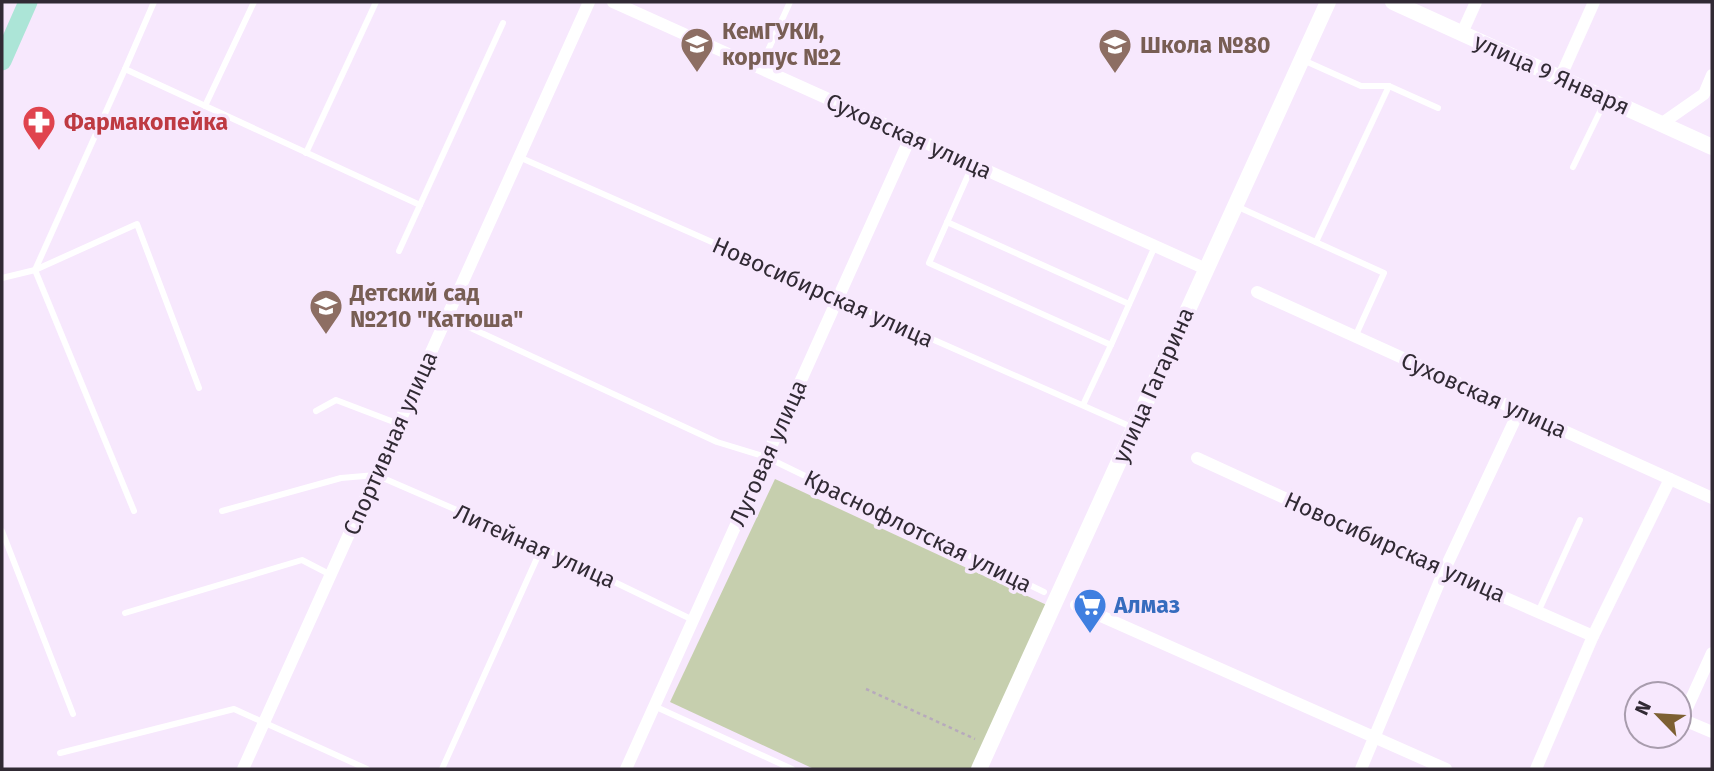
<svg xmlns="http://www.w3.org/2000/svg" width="1714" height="771" viewBox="0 0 1714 771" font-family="'Fira Sans',sans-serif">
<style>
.green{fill:#c6cfae}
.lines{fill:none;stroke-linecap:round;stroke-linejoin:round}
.path{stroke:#b7aabc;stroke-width:2.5;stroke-dasharray:3.5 3.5;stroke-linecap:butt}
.service{stroke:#fff;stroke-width:6}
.minor{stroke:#fff;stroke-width:12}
.tertiary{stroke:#fff;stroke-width:16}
.primary{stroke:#ace5d7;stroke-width:19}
.labels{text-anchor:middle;stroke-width:7;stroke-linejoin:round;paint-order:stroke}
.education-label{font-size:23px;font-weight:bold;fill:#785e54;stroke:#f7e8fd;text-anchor:start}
.street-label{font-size:23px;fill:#312a34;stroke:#f7e8fd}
.health-label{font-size:23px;font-weight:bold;fill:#be3a42;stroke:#f7e8fd;text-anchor:start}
.shop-label{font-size:23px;font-weight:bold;fill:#366cbe;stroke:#f7e8fd;text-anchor:start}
</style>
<rect width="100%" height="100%" fill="#f7e8fd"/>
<polygon class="green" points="775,479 1049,606 973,769 814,769 670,702"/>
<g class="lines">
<polyline class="path" points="866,689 975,739"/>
<g class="service">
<polyline points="154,2 125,69 420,205"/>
<polyline points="1303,60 1361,86 1389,86 1438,108"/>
<polyline points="760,68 790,2"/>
<polyline points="125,69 35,270 134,511"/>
<polyline points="205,106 254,2"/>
<polyline points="306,153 376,2"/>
<polyline points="519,157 1127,425"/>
<polyline points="973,164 929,263 1111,345 1155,246"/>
<polyline points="1573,167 1606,99"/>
<polyline points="1236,206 1384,273 1355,337"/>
<polyline points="947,222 1129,304"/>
<polyline points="1316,242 1389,86"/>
<polyline points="399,251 503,23"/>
<polyline points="2,278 35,270 137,224 199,388"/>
<polyline points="447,317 717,442 766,457 1044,592"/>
<polyline points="1083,405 1111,345"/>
<polyline points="316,411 336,400 399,424"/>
<polyline points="222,511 341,478 376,475 542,547 693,620"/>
<polyline points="2,531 73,714"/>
<polyline points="1539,610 1580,520"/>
<polyline points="125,613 302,560 331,575"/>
<polyline points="654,706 792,769"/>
<polyline points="60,753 234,709 367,769"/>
<polyline points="442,769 542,547"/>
</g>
<g class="minor">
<polyline points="613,2 1206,269"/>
<polyline points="1462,33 1476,2"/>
<polyline points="1560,78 1594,2"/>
<polyline points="1661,124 1704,94 1712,75"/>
<polyline points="1257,292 1712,498"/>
<polyline points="1197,458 1444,571 1593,636"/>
<polyline points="1076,605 1446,769"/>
<polyline points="1679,718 1712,732"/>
<polyline points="1682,719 1712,653"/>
<polyline points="243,769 589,2"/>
<polyline points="626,769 911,136"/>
<polyline points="1361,769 1444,571 1519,411"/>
<polyline points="1536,769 1593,636 1670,479"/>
</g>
<g class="tertiary">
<polyline points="1393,2 1712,147"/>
<polyline points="979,769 1328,2"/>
</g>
<polyline class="primary" points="2,61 28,2"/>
</g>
<defs>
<symbol id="university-pin" viewBox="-11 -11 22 30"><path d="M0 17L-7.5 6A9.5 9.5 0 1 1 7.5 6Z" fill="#8d6e63" stroke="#f7e8fd"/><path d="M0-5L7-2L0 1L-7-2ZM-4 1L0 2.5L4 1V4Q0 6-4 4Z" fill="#fff"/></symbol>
<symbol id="school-pin" viewBox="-11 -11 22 30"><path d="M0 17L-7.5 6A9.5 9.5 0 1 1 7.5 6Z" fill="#8d6e63" stroke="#f7e8fd"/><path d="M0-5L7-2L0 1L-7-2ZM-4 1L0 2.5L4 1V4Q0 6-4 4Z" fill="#fff"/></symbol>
<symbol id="pharmacy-pin" viewBox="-11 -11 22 30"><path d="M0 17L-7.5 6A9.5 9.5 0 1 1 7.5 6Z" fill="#e0444e" stroke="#f7e8fd"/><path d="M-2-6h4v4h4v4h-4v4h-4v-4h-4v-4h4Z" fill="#fff"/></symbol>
<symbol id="supermarket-pin" viewBox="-11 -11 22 30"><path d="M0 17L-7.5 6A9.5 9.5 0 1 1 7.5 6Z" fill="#3f7fe0" stroke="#f7e8fd"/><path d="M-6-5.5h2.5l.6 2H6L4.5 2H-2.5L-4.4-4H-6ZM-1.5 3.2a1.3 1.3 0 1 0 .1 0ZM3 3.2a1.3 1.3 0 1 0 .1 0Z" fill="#fff"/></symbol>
</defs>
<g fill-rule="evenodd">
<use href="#university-pin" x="678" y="25" width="38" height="52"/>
<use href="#school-pin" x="1096" y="26" width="38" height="52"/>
<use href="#pharmacy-pin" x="20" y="103" width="38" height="52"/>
<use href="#school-pin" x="307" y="287" width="38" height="52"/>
<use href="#supermarket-pin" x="1071" y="586" width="38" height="52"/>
</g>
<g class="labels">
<g class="education-label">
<text x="722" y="39">КемГУКИ,<tspan x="722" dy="26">корпус №2</tspan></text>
<text x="1140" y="53">Школа №80</text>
<text x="350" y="301">Детский сад<tspan x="350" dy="26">№210 "Катюша"</tspan></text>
</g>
<g class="street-label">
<text transform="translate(1552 74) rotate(24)" y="8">улица 9 Января</text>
<text transform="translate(909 136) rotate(24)" y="8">Суховская улица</text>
<text transform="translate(823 292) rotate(24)" y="8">Новосибирская улица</text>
<text transform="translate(1153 385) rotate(-66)" y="8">улица Гагарина</text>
<text transform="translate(1484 395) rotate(24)" y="8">Суховская улица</text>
<text transform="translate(390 443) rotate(-66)" y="8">Спортивная улица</text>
<text transform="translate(768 453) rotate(-66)" y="8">Луговая улица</text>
<text transform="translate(918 531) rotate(26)" y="8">Краснофлотская улица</text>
<text transform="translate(535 546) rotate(24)" y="8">Литейная улица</text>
<text transform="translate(1395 547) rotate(24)" y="8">Новосибирская улица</text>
</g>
<g class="health-label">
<text x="64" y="130">Фармакопейка</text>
</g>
<g class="shop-label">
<text x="1114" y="613">Алмаз</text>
</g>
</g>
<rect width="1714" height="771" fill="none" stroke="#312a34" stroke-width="7"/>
<g transform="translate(1658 715) rotate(295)"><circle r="33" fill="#f7e8fd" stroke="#a89cad" stroke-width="2"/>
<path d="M0-5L12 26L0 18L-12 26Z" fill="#7d6033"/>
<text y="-10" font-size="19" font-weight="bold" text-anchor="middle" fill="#312a34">N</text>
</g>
</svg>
